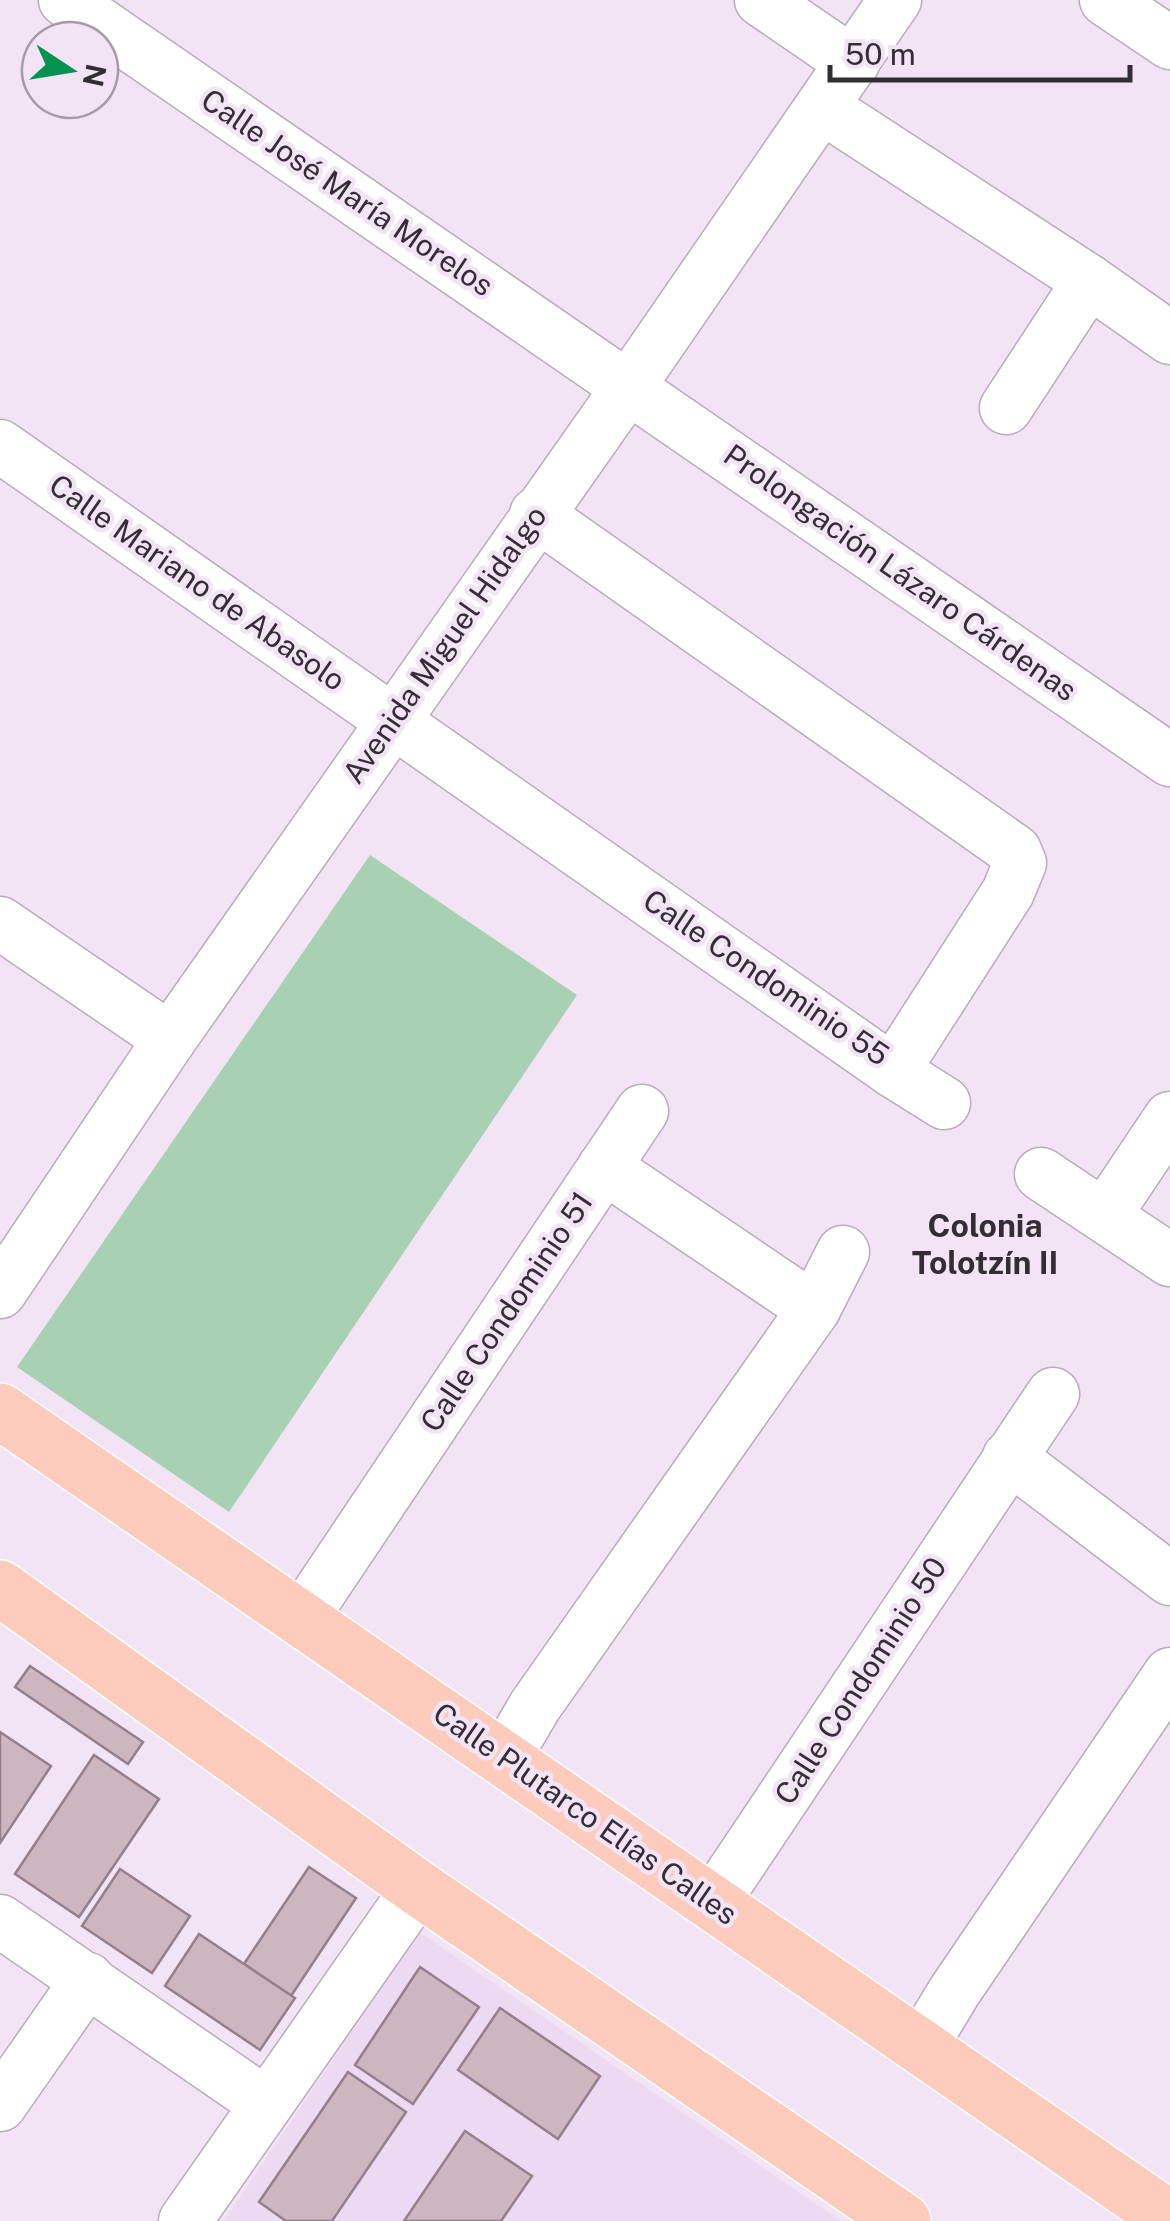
<svg xmlns="http://www.w3.org/2000/svg" width="1170" height="2221" viewBox="0 0 1170 2221" font-family="'Public Sans',sans-serif">
<style>
.built{fill:#eed9f2}
.green{fill:#a7d1b2}
.building{fill:#ccb6c1;stroke:#947f8a;stroke-width:2.5}
.lines{fill:none;stroke-linecap:round;stroke-linejoin:round}
.minor-casing{stroke:#b9abbc;stroke-width:55}
.major-casing{stroke:#fff;stroke-width:58}
.minor{stroke:#fff;stroke-width:52}
.major{stroke:#fdcbbb;stroke-width:55}
.labels{text-anchor:middle;stroke-width:9;stroke-linejoin:round;paint-order:stroke}
.street-label{font-size:30px;fill:#332d34;stroke:#f2e3f5}
.neighbourhood-label{font-size:32px;font-weight:bold;fill:#332d34;stroke:#f2e3f5}
</style>
<rect width="100%" height="100%" fill="#f2e3f5"/>
<polygon class="built" points="419,1932 841,2221 224,2221"/>
<polygon class="green" points="370,855 577,995 229,1512 17,1367"/>
<g class="building">
<polygon points="30,1666 143,1742 128,1764 15,1687"/>
<polygon points="0,1732 51,1766 0,1843"/>
<polygon points="94,1755 159,1799 79,1917 15,1874"/>
<polygon points="309,1867 356,1898 291,1996 244,1964"/>
<polygon points="120,1869 190,1916 152,1973 82,1926"/>
<polygon points="199,1934 295,1998 260,2050 165,1986"/>
<polygon points="420,1967 479,2007 413,2104 355,2065"/>
<polygon points="500,2008 600,2076 558,2139 458,2070"/>
<polygon points="348,2072 406,2112 332,2221 286,2221 259,2202"/>
<polygon points="465,2131 532,2176 501,2221 404,2221"/>
</g>
<g class="lines">
<defs>
<g id="minor">
<polyline points="65,0 1170,760"/>
<polyline points="761,0 853,63"/>
<polyline points="1106,0 1170,43"/>
<polyline points="822,107 1089,281 1170,338"/>
<polyline points="1006,408 1089,281"/>
<polyline points="0,446 893,1071 944,1103"/>
<polyline points="536,514 1015,851 1020,863 1008,892 893,1071"/>
<polyline points="0,923 170,1039"/>
<polyline points="604,1167 814,1309"/>
<polyline points="1041,1174 1170,1260"/>
<polyline points="1105,1215 1170,1118"/>
<polyline points="0,1292 170,1039 629,386 895,0"/>
<polyline points="1009,1457 1170,1579"/>
<polyline points="302,1618 642,1111"/>
<polyline points="505,1757 535,1706 814,1309 843,1252"/>
<polyline points="712,1904 1053,1394"/>
<polyline points="0,1921 265,2103"/>
<polyline points="921,2047 954,1992 1170,1674"/>
<polyline points="0,2105 88,1979"/>
<polyline points="185,2221 418,1888"/>
</g>
<g id="major">
<polyline points="0,1411 1170,2219"/>
<polyline points="0,1588 418,1888 903,2221"/>
</g>
</defs>
<use href="#minor" class="minor-casing"/>
<use href="#major" class="major-casing"/>
<use href="#minor" class="minor"/>
<use href="#major" class="major"/>
</g>
<g class="labels">
<g class="street-label">
<text transform="translate(347 193) rotate(34)" y="10">Calle José María Morelos</text>
<text transform="translate(900 573) rotate(35)" y="10">Prolongación Lázaro Cárdenas</text>
<text transform="translate(197 583) rotate(35)" y="10">Calle Mariano de Abasolo</text>
<text transform="translate(445 645) rotate(-55)" y="10">Avenida Miguel Hidalgo</text>
<text transform="translate(766 978) rotate(34)" y="10">Calle Condominio 55</text>
<text transform="translate(507 1312) rotate(-56)" y="10">Calle Condominio 51</text>
<text transform="translate(861 1681) rotate(-57)" y="10">Calle Condominio 50</text>
<text transform="translate(585 1814) rotate(35)" y="10">Calle Plutarco Elías Calles</text>
</g>
<g class="neighbourhood-label">
<text x="985" y="1237">Colonia<tspan x="985" dy="37">Tolotzín II</tspan></text>
</g>
</g>
<g transform="translate(70 70) rotate(102)"><circle r="48" fill="#f2e3f5" stroke="#a69aa8" stroke-width="2.5"/>
<path d="M0-8L18 38L0 25L-18 38Z" fill="#059251"/>
<text y="-15" font-size="28" font-weight="bold" text-anchor="middle" fill="#332d34">N</text>
</g>
<path d="M830 65v15h300v-15" fill="none" stroke="#332d34" stroke-width="5"/>
<text x="845" y="65" font-size="30" fill="#332d34" stroke="#f2e3f5" stroke-width="8" paint-order="stroke">50 m</text>
</svg>
